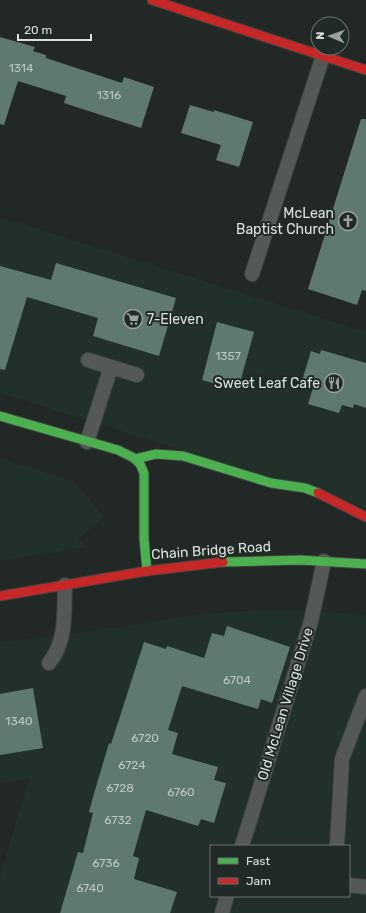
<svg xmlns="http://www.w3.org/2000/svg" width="366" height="913" viewBox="0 0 366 913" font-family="Rubik,sans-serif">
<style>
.built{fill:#21312a;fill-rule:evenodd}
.building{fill:#5f7970}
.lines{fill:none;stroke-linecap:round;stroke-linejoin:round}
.lane-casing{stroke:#3d423f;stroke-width:16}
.fast-casing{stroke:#3d423f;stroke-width:11}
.jam-casing{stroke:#3d423f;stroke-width:11}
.lane{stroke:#545857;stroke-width:14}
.fast{stroke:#4caf50;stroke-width:9}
.jam{stroke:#c62828;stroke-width:9}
.labels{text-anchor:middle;stroke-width:4;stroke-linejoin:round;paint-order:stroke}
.number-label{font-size:12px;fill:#bac6c2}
.poi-label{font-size:14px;fill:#d9e0dd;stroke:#202a26;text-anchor:end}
.street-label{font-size:14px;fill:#d9e0dd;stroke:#202a26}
</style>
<rect width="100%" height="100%" fill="#222825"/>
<g class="built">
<polygon points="0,217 366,332 366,508 0,393"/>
<polygon points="0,458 75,482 104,517 78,539 88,547 0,561"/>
<path d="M258,610H302L366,615V913H0V876L29,779L0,783V642L72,634L202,614ZM211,846H349V896H211Z"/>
</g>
<g class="building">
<polygon points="0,37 35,47 33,51 46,55 46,58 122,83 124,77 154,87 141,128 64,103 66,96 18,81 4,125 0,124"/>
<polygon points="190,105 214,112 214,110 253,122 239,167 216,160 221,145 181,133"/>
<polygon points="361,119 366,119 366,291 362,290 357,305 308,289"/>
<polygon points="56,263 176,298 159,356 93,336 98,318 27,297 5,370 0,369 0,266 51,280"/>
<polygon points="217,322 254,332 238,390 202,380"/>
<polygon points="321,350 366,363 366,408 354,404 353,408 342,405 339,413 308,404 314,385 302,381 311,351 320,354"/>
<polygon points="227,626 290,647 272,703 261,699 258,709 182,686 168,730 178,733 172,754 218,767 214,780 226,783 214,823 201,819 198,826 146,810 133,856 139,858 134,879 177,892 170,913 60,913 78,852 83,853 93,813 89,812 93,797 109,743 111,744 144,642 166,649 167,646 204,658 212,633 224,636"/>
<polygon points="33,688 43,748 0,755 0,694"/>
</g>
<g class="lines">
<defs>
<g id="lane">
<polyline points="252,274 323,56"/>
<polyline points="88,360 137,375"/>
<polyline points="87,442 111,367"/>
<path d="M49,663C67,641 64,612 65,585"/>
<polyline points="242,846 311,621 324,561"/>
<polyline points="337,846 342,759 366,696"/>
<polyline points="349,885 366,887"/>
<polyline points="222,913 227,896"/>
</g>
<g id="fast">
<polyline points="0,416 118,450 134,458 140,464 144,473 144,539 147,571"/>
<polyline points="135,459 156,454 183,456 271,483 305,488 318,493"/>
<polyline points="223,562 300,560 366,564"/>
</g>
<g id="jam">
<polyline points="152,0 366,70"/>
<polyline points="318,493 366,517"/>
<polyline points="0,596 147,571 223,562"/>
</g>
</defs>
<use href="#lane" class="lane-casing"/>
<use href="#fast" class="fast-casing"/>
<use href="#jam" class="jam-casing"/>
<use href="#lane" class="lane"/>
<use href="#fast" class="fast"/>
<use href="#jam" class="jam"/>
</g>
<defs>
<symbol id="church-ring" viewBox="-11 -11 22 22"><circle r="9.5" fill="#202a26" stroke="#99a09d" stroke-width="1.5"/><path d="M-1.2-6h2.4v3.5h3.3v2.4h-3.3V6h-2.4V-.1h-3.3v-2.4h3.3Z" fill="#99a09d"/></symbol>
<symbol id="supermarket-ring" viewBox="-11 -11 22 22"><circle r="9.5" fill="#202a26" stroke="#99a09d" stroke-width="1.5"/><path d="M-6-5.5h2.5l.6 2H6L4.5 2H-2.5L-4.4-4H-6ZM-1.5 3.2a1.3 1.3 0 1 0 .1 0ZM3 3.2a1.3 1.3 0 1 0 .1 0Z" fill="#99a09d"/></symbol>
<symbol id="restaurant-ring" viewBox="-11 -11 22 22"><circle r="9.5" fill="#202a26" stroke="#99a09d" stroke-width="1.5"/><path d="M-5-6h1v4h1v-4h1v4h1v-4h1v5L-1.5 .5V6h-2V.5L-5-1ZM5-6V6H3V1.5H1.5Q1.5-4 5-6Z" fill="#99a09d"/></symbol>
</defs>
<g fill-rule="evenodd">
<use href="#church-ring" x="337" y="210" width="22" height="22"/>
<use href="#supermarket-ring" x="122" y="308" width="22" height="22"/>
<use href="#restaurant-ring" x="323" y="372" width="22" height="22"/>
</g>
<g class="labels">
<g class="number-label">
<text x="21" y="72">1314</text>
<text x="109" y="99">1316</text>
<text x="228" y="360">1357</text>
<text x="237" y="684">6704</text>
<text x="19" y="725">1340</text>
<text x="145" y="742">6720</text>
<text x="132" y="769">6724</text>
<text x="120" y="792">6728</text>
<text x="181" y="796">6760</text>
<text x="118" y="824">6732</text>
<text x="106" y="867">6736</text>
<text x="90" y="892">6740</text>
</g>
<g class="poi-label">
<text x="334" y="218">McLean<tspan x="334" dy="16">Baptist Church</tspan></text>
<text x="147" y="324" text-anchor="start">7-Eleven</text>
<text x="320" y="388">Sweet Leaf Cafe</text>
</g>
<g class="street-label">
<text transform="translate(211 550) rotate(-4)" y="5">Chain Bridge Road</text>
<text transform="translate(285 704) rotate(-73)" y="5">Old McLean Village Drive</text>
</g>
</g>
<rect x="210" y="845" width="140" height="52" fill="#202a26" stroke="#6a736f"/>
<rect x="218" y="858" width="20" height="6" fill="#4caf50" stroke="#6a736f"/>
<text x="246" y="865" font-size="12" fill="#d9e0dd">Fast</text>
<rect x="218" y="878" width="20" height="6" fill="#c62828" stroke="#6a736f"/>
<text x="246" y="885" font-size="12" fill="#d9e0dd">Jam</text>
<g transform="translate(330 36) rotate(272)"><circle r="19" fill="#202a26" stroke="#6a736f"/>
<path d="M0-3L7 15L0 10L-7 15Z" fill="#99a09d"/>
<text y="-6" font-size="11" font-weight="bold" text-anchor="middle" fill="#d9e0dd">N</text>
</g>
<path d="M18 34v6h73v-6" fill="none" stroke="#d9e0dd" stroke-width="2"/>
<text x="24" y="34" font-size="12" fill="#d9e0dd" stroke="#202a26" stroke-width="3" paint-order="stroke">20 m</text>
</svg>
